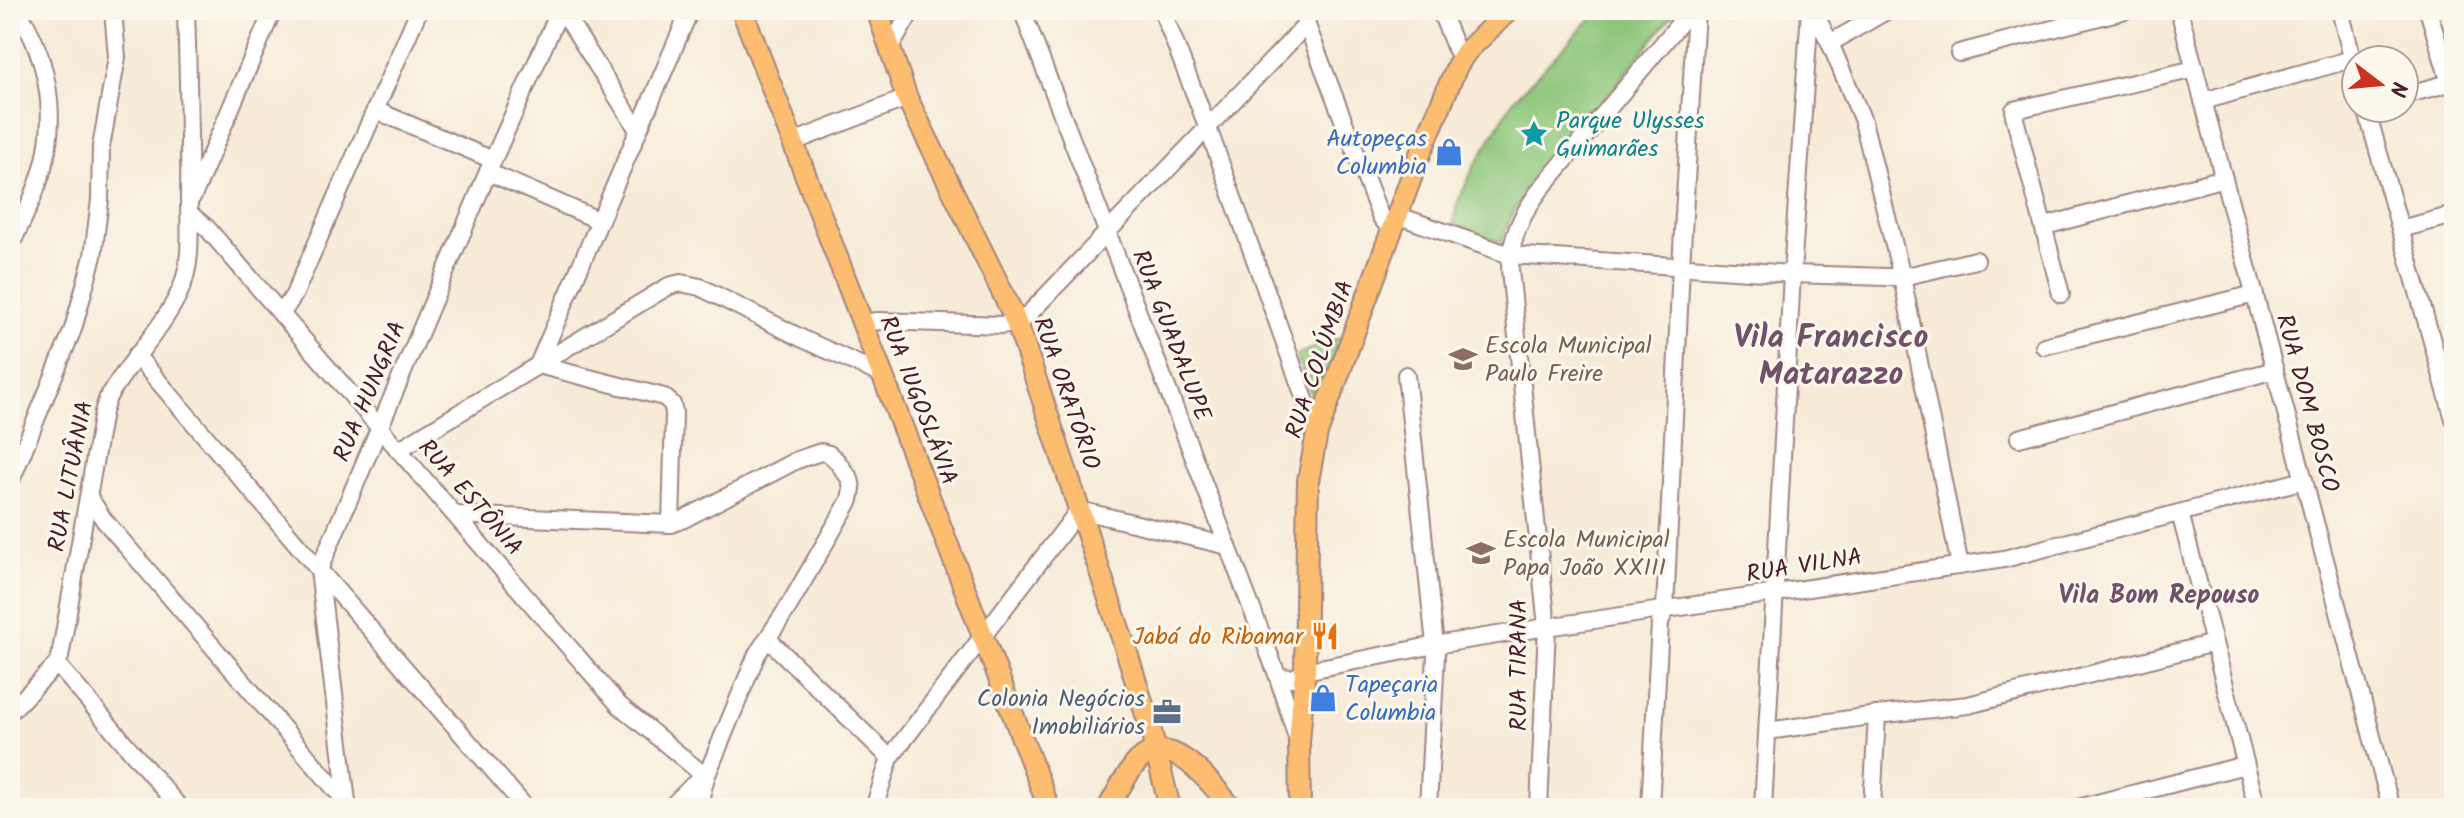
<svg xmlns="http://www.w3.org/2000/svg" width="2464" height="818" viewBox="0 0 2464 818" font-family="Kalam,sans-serif">
<style>
.green{fill:#8dc67a;stroke:#6c7252;stroke-width:2}
.lines{fill:none;stroke-linecap:round;stroke-linejoin:round}
.minor-casing{stroke:#a08582;stroke-width:20}
.major-casing{stroke:#a08582;stroke-width:24}
.minor{stroke:#fff;stroke-width:16}
.major{stroke:#fcbd6f;stroke-width:20}
.labels{text-anchor:middle;stroke-width:6;stroke-linejoin:round;paint-order:stroke}
.culture-label{font-size:24px;fill:#0d838f;stroke:#fbf7ec;text-anchor:start}
.shop-label{font-size:24px;fill:#366cbe;stroke:#fbf7ec;text-anchor:end}
.street-label{font-size:24px;fill:#4a1f2b;stroke:#fbf7ec}
.education-label{font-size:24px;fill:#785e54;stroke:#fbf7ec;text-anchor:start}
.food-label{font-size:24px;fill:#c56008;stroke:#fbf7ec;text-anchor:end}
.service-label{font-size:24px;fill:#4e5e75;stroke:#fbf7ec;text-anchor:end}
.neighbourhood-label{font-size:26px;font-weight:bold;fill:#71516a;stroke:#fbf7ec}
.district-label{font-size:32px;font-weight:bold;fill:#71516a;stroke:#fbf7ec}
</style>
<rect width="100%" height="100%" fill="#fbf7ec"/>
<filter id="ink" filterUnits="userSpaceOnUse"><feTurbulence type="fractalNoise" baseFrequency=".0125" numOctaves="2"/><feDisplacementMap in="SourceGraphic" scale="16" xChannelSelector="R" yChannelSelector="G"/><feConvolveMatrix kernelMatrix="1 2 1 2 8 2 1 2 1" color-interpolation-filters="sRGB"/></filter>
<filter id="wash" filterUnits="userSpaceOnUse"><feTurbulence type="fractalNoise" baseFrequency=".006" numOctaves="4" result="noise"/><feDisplacementMap in="SourceGraphic" scale="32" xChannelSelector="R" yChannelSelector="G"/><feGaussianBlur stdDeviation="1.8" result="paint"/><feColorMatrix in="noise" values="0 0 0 0 0 0 0 0 0 0 0 0 0 0 0 0 0 1.4 0 .05"/><feComposite in="paint" operator="in"/></filter>
<g filter="url(#wash)">
<rect width="100%" height="100%" fill="#f7ebd8"/>
<g class="green">
<polygon points="1599,10 1677,10 1524,197 1514,210 1501,242 1453,225 1457,204 1473,169 1514,99"/>
<polygon points="1344,336 1320,397 1312,397 1296,355"/>
</g>
</g>
<g filter="url(#ink)">
<g class="lines">
<defs>
<g id="minor">
<polyline points="562,10 638,130"/>
<polyline points="1022,10 1278,677 1297,738"/>
<polyline points="1162,10 1208,128 1317,433"/>
<polyline points="1301,10 1380,216 1392,231"/>
<polyline points="1440,10 1455,47 1462,58"/>
<polyline points="1813,10 1830,43 1863,121 1902,277 1960,566"/>
<polyline points="2179,10 2391,808"/>
<polyline points="2340,10 2356,73"/>
<polyline points="2428,10 2450,83"/>
<polyline points="1830,43 1888,10"/>
<polyline points="890,48 912,10"/>
<polyline points="1959,53 2126,10"/>
<polyline points="2404,95 2454,82"/>
<polyline points="2203,101 2352,59"/>
<polyline points="2366,108 2454,419"/>
<polyline points="375,110 493,160"/>
<polyline points="793,142 907,98"/>
<polyline points="488,172 600,221"/>
<polyline points="193,196 273,10"/>
<polyline points="190,214 207,228 619,705 706,777 698,808"/>
<polyline points="1399,216 1510,255 1792,274 1887,277 1902,277 1976,260"/>
<polyline points="2045,226 2224,178"/>
<polyline points="2400,229 2454,215"/>
<path d="M10,247C23,219 38,190 45,160C57,109 46,53 17,10"/>
<polyline points="2061,294 2014,115 2014,110 2195,69"/>
<polyline points="282,313 294,295 419,10"/>
<polyline points="862,323 878,321 1003,325 1024,319 1307,24"/>
<polyline points="2044,346 2255,294"/>
<polyline points="136,355 319,570 526,808"/>
<polyline points="1406,375 1436,654 1428,808"/>
<polyline points="2019,438 2275,370"/>
<polyline points="398,450 657,293 669,286 681,283 700,287 803,339 882,375"/>
<polyline points="10,483 73,329 93,256 100,200 101,147 117,57 113,10"/>
<polyline points="89,497 104,520 348,804"/>
<polyline points="2180,513 2257,808"/>
<polyline points="455,515 671,524 684,519 797,460 821,452 829,454 836,460 850,479 852,488 850,500 787,609 757,654 706,777"/>
<polyline points="671,524 674,412 672,404 664,397 538,365 690,10"/>
<polyline points="768,639 890,758"/>
<polyline points="57,664 180,808"/>
<polyline points="1278,677 1294,678 1305,671 1435,645 1547,627 2004,559 2304,480"/>
<path d="M10,712L57,664L60,657L103,412L108,397C129,362 164,327 180,291C193,263 189,229 189,200C190,137 188,73 186,10"/>
<polyline points="1768,731 1877,715 1968,705 2214,643"/>
<polyline points="342,808 347,802 319,570 493,160 560,10"/>
<polyline points="670,808 703,775"/>
<polyline points="874,808 890,758 1079,510 1228,546"/>
<path d="M1539,808L1547,627L1510,269C1510,238 1522,214 1540,190L1691,10"/>
<polyline points="1650,808 1660,623 1665,610 1681,266 1696,10"/>
<polyline points="1763,808 1792,274 1810,10"/>
<polyline points="1872,808 1877,715"/>
<polyline points="2078,808 2245,765"/>
</g>
<g id="major">
<polyline points="742,10 1049,808"/>
<polyline points="877,10 907,98 1011,310 1021,335 1128,656 1151,731 1170,808"/>
<path d="M1108,808C1117,793 1126,774 1138,761C1172,727 1213,787 1232,808"/>
<polyline points="1300,808 1299,742 1305,671 1308,481 1317,433 1418,159 1457,66 1466,52 1509,10"/>
</g>
</defs>
<use href="#minor" class="minor-casing"/>
<use href="#major" class="major-casing"/>
<use href="#minor" class="minor"/>
<use href="#major" class="major"/>
</g>
</g>
<defs>
<symbol id="sight-bare" viewBox="-9 -9 18 18"><path d="M0-6L1.8-2.2L6-1.7L2.9 1.2L3.7 5.4L0 3.3L-3.7 5.4L-2.9 1.2L-6-1.7L-1.8-2.2Z" fill="#0f9aa8" stroke="#fbf7ec" stroke-width="2.5" paint-order="stroke"/></symbol>
<symbol id="shop-bare" viewBox="-9 -9 18 18"><path d="M-5-2.5h2.3a2.7 3.5 0 0 1 5.4 0H5L5.5 6h-11ZM-1.5-2.5h3a1.5 2.3 0 0 0-3 0Z" fill="#3f7fe0" stroke="#fbf7ec" stroke-width="2.5" paint-order="stroke"/></symbol>
<symbol id="school-bare" viewBox="-9 -9 18 18"><path d="M0-5L7-2L0 1L-7-2ZM-4 1L0 2.5L4 1V4Q0 6-4 4Z" fill="#8d6e63" stroke="#fbf7ec" stroke-width="2.5" paint-order="stroke"/></symbol>
<symbol id="restaurant-bare" viewBox="-9 -9 18 18"><path d="M-5-6h1v4h1v-4h1v4h1v-4h1v5L-1.5 .5V6h-2V.5L-5-1ZM5-6V6H3V1.5H1.5Q1.5-4 5-6Z" fill="#e8710a" stroke="#fbf7ec" stroke-width="2.5" paint-order="stroke"/></symbol>
<symbol id="office-bare" viewBox="-9 -9 18 18"><path d="M-6-3h4V-5.5h4V-3h4V5H-6ZM-1-4.5V-3h2v-1.5ZM-6 0V1H6V0Z" fill="#5c6f8a" stroke="#fbf7ec" stroke-width="2.5" paint-order="stroke"/></symbol>
</defs>
<g fill-rule="evenodd">
<use href="#sight-bare" x="1514" y="114" width="40" height="40"/>
<use href="#shop-bare" x="1429" y="132" width="40" height="40"/>
<use href="#school-bare" x="1443" y="339" width="40" height="40"/>
<use href="#school-bare" x="1461" y="533" width="40" height="40"/>
<use href="#restaurant-bare" x="1305" y="616" width="40" height="40"/>
<use href="#shop-bare" x="1303" y="678" width="40" height="40"/>
<use href="#office-bare" x="1147" y="692" width="40" height="40"/>
</g>
<g class="labels">
<g class="culture-label">
<text x="1556" y="128">Parque Ulysses<tspan x="1556" dy="28">Guimarães</tspan></text>
</g>
<g class="shop-label">
<text x="1427" y="146">Autopeças<tspan x="1427" dy="28">Columbia</tspan></text>
<text x="1345" y="692" text-anchor="start">Tapeçaria<tspan x="1345" dy="28">Columbia</tspan></text>
</g>
<g class="street-label">
<text transform="translate(1172 335) rotate(69)" y="8">RUA GUADALUPE</text>
<text transform="translate(1319 359) rotate(-71)" y="8">RUA COLÚMBIA</text>
<text transform="translate(369 391) rotate(-67)" y="8">RUA HUNGRIA</text>
<text transform="translate(1067 393) rotate(71)" y="8">RUA ORATÓRIO</text>
<text transform="translate(919 400) rotate(69)" y="8">RUA IUGOSLÁVIA</text>
<text transform="translate(2308 403) rotate(75)" y="8">RUA DOM BOSCO</text>
<text transform="translate(70 476) rotate(-79)" y="8">RUA LITUÂNIA</text>
<text transform="translate(471 497) rotate(49)" y="8">RUA ESTÔNIA</text>
<text transform="translate(1804 565) rotate(-9)" y="8">RUA VILNA</text>
<text transform="translate(1518 665) rotate(-90)" y="8">RUA TIRANA</text>
</g>
<g class="education-label">
<text x="1485" y="353">Escola Municipal<tspan x="1485" dy="28">Paulo Freire</tspan></text>
<text x="1503" y="547">Escola Municipal<tspan x="1503" dy="28">Papa João XXIII</tspan></text>
</g>
<g class="food-label">
<text x="1303" y="644">Jabá do Ribamar</text>
</g>
<g class="service-label">
<text x="1145" y="706">Colonia Negócios<tspan x="1145" dy="28">Imobiliários</tspan></text>
</g>
<g class="neighbourhood-label">
<text x="2159" y="603">Vila Bom Repouso</text>
</g>
<g class="district-label">
<text x="1831" y="347">Vila Francisco<tspan x="1831" dy="37">Matarazzo</tspan></text>
</g>
</g>
<rect width="2464" height="818" fill="none" stroke="#fbf7ec" stroke-width="40"/>
<g transform="translate(2380 84) rotate(106)"><circle r="38" fill="#fbf7ec" stroke="#b4a19f" stroke-width="2"/>
<path d="M0-6L14 30L0 20L-14 30Z" fill="#c8321e"/>
<text y="-12" font-size="22" font-weight="bold" text-anchor="middle" fill="#4a1f2b">N</text>
</g>
</svg>
